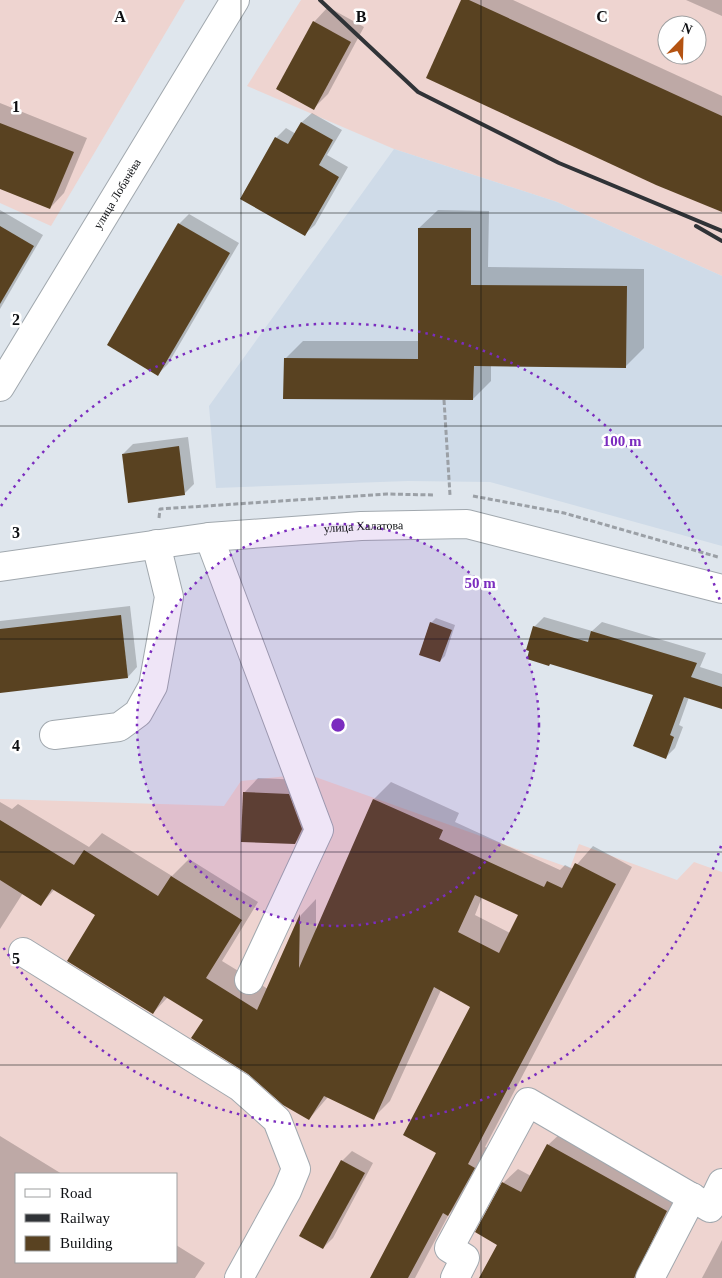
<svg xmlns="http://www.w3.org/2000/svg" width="722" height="1278" viewBox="0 0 722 1278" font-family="'Times New Roman',serif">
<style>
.industrial{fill:#eed4d0;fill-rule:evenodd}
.built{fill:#cfdbe8}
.shadow{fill:#0003;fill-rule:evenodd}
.building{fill:#594221;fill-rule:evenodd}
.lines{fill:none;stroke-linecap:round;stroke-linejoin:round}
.minor-casing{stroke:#a1a8ae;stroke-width:30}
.path{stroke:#9ba0a6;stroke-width:3;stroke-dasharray:5 2.5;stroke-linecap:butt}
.minor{stroke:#fff;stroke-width:28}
.rail{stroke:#303337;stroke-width:4}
.grid{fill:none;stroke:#0c0e11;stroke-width:1;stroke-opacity:0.55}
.ring{fill:none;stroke:#7b2cbf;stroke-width:2.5;stroke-dasharray:2.5 5}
.labels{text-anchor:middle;stroke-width:5;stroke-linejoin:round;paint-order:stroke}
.street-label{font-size:12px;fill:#0c0e11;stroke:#fff}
.grid-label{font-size:16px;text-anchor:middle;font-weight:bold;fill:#0c0e11;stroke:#fff;stroke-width:5;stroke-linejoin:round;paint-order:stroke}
.centre{fill:#7b2cbf;stroke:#fff;stroke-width:2.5}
.ring-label{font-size:15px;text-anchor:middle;font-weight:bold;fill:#7b2cbf;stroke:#fff;stroke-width:5;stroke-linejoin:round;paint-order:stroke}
</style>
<rect width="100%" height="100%" fill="#dfe6ed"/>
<g class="industrial">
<polygon points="0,0 185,0 51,226 0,203"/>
<path d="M301,0H722V276L557,202L394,149L247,86ZM667,25H697V55H667Z"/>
<path d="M307,774L570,868L579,844L677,880L694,862L722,872V1278H0V799L224,806L241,781ZM16,1174H176V1262H16Z"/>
</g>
<polygon class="built" points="394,149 557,202 722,276 722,546 490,482 408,481 216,488 209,406"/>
<g class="shadow">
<polygon points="463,0 513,0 722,96 722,210"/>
<polygon points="686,0 722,0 722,16"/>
<polygon points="328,7 364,27 328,94 314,108 278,88 314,22"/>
<polygon points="0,103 87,138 64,193 50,208 0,187"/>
<polygon points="312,113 342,130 327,155 348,167 315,225 305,234 276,138 286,128 296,134 302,122"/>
<polygon points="0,210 43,235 0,309"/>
<polygon points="438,210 489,211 488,267 644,269 644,348 626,366 491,365 491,381 473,399 285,359 303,341 419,341 419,228"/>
<polygon points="189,214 239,243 168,364 158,374 179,224"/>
<polygon points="188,437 194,484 184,494 123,454 133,444"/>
<polygon points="130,606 137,667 128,677 0,692 0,621"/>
<polygon points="544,617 592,631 602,622 706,653 700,667 722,674 722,708 689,697 679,725 683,727 675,748 665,758 655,695 534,627"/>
<polygon points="436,618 455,625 445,656 440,661 431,623"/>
<polygon points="258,778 303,780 309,829 295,843 244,793"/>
<path d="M391,782L459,813L455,822L560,870L565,865L573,869L593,846L632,867L485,1147L491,1150L465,1198L449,1214L415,1278H372L438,1153L472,1007L441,990L390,1101L373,1118L328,1097L309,1119L205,1019L168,997L153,1013L96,915L55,889L41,904L23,893L0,929V802L12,809L18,804L89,847L102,833L172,876L189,859L258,902L222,961L268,989L301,915L316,899V932L374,799ZM482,897L520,915L510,933L475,915Z"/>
<polygon points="563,1131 681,1196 639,1278 480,1278 499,1244 503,1183 518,1169 531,1176 548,1145"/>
<polygon points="0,1136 62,1174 16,1174 16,1262 176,1262 176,1245 205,1263 195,1278 0,1278"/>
<polygon points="352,1151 373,1163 333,1238 323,1248 342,1161"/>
<polygon points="722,1240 722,1278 702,1278"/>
</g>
<g class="building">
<polygon points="461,0 469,0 722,116 722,212 656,185 426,78"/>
<polygon points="313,21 351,42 314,110 276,89"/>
<polygon points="301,122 333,140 319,165 339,177 305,236 240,199 275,137 288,144"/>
<polygon points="0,123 74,152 50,209 0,189"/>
<polygon points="178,223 230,253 158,376 107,345"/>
<polygon points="0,226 34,246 0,304"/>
<polygon points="418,228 471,228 471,285 627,286 626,368 474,366 473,400 283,399 284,358 418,359"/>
<polygon points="179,446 185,495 128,503 122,454"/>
<polygon points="121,615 128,678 0,693 0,629"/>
<polygon points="430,622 452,630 440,662 419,655"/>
<polygon points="533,626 588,642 591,631 697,663 691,677 722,687 722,709 684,697 670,735 674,737 666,759 633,746 653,695 550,664 549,666 527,659 529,651 526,650"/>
<polygon points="243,792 289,794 302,829 295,844 241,842"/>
<path d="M373,799L443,830L439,839L544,887L547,881L562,888L575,863L616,884L468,1164L475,1168L448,1216L443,1213L408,1278H370L436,1153L403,1135L470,1007L434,987L374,1120L324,1096L309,1120L283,1105L248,1074L191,1038L203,1020L164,996L153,1014L67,961L95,915L52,889L41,906L0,880V820L74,865L84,850L158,896L171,876L242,920L206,978L257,1010L300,914L299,968ZM475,895L518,915L499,953L458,932Z"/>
<polygon points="547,1144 667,1211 634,1278 479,1278 497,1245 475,1232 502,1182 521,1192"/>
<polygon points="341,1160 365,1173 323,1249 299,1236"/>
</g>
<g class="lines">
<defs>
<g id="minor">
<path id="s1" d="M0,387L235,0"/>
<polyline points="209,537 319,830 249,980"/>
<path id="s2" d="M0,567L209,537L361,526L467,524L722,589"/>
<polyline points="54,735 119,727 138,713 153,686 169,597 156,544"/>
<polyline points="23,952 240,1087 277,1120 296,1169 287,1191 239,1278"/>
<polyline points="455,1278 465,1258 449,1248 528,1102 710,1208 722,1183"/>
<polyline points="650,1278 692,1197"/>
</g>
</defs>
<use href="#minor" class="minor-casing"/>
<g class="path">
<polyline points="444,400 450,495"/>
<polyline points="473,496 564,513 718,557"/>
<polyline points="159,518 160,509 387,494 434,495"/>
</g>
<use href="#minor" class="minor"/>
<g class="rail">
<polyline points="320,0 418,92 559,163 722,231"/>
<polyline points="696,226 722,241"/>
</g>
</g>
<path class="grid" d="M241,0V1278M481,0V1278M0,213H722M0,426H722M0,639H722M0,852H722M0,1065H722"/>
<circle cx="338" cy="725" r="201" fill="#7b2cbf" fill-opacity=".12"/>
<g class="ring">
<circle cx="338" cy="725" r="201"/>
<path d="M721 846A402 402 0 0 1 1 944M1 506A402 402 0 0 1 721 604"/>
</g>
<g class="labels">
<g class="street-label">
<text dy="4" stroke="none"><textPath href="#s1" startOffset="226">улица Лобачёва</textPath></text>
<text dy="4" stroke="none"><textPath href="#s2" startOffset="366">улица Халатова</textPath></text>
</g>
</g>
<g class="grid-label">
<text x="120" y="22">A</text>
<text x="361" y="22">B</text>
<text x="602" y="22">C</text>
<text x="16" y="112">1</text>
<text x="16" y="325">2</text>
<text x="16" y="538">3</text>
<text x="16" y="751">4</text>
<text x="16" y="964">5</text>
</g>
<circle cx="338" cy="725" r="8" class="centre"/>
<g class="ring-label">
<text x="622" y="446">100 m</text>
<text x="480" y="588">50 m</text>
</g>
<rect x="15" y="1173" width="162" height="90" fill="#ffffff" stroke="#9e9fa0"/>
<rect x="25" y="1189" width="25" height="8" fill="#ffffff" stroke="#9e9fa0"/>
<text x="60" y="1198" font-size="15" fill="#0c0e11">Road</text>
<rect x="25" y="1214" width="25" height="8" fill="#303337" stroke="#9e9fa0"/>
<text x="60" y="1223" font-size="15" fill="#0c0e11">Railway</text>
<rect x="25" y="1236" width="25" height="15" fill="#594221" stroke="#9e9fa0"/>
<text x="60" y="1248" font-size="15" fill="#0c0e11">Building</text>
<g transform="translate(682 40) rotate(23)"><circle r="24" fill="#ffffff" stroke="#9e9fa0"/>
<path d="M0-4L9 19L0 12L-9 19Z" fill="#b45312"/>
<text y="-8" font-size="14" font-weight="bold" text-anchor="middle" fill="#0c0e11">N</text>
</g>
</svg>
